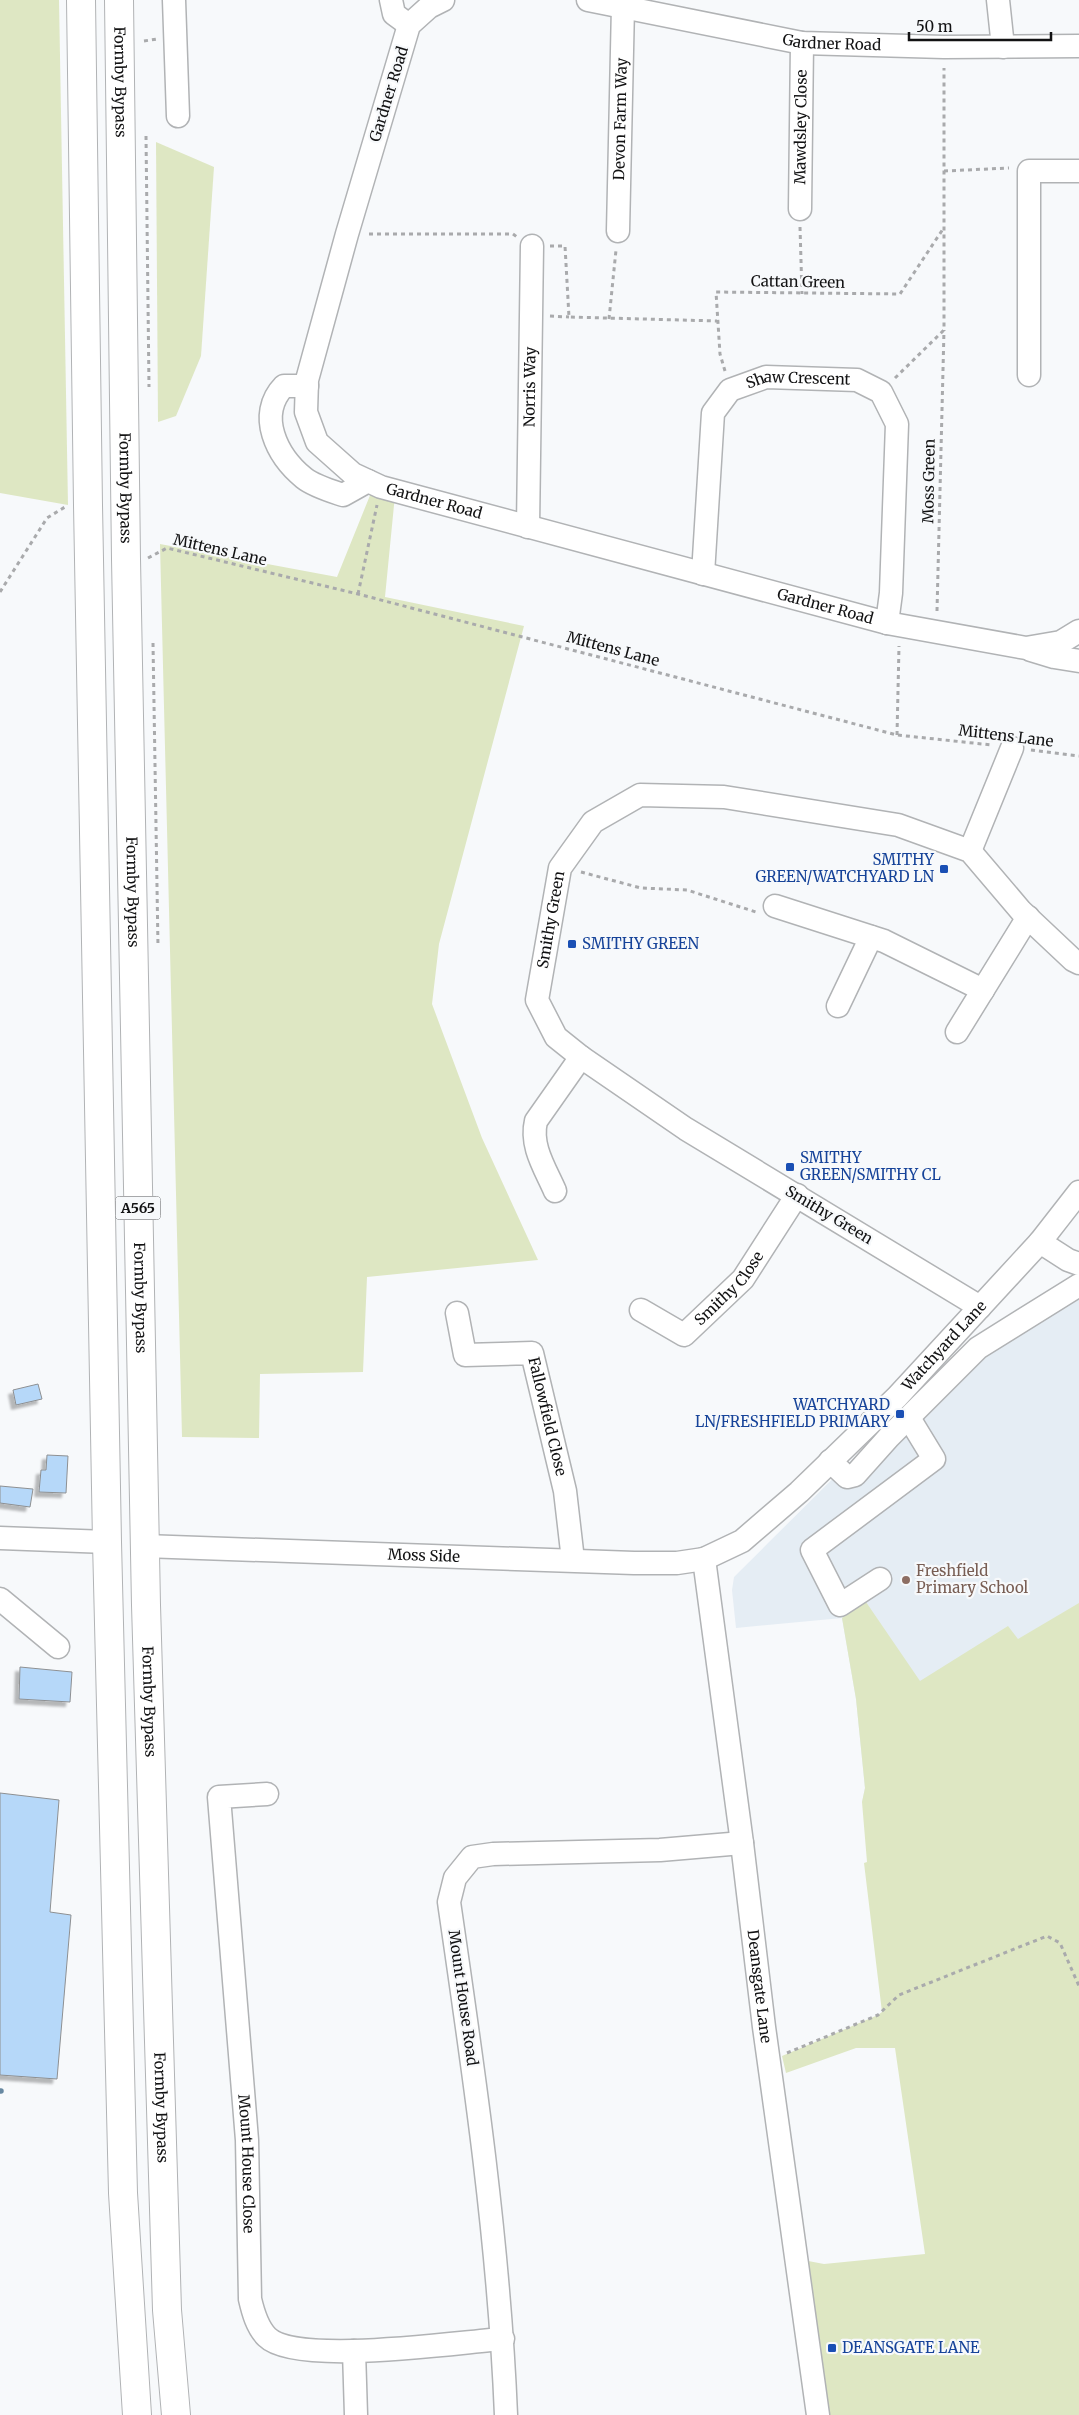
<svg xmlns="http://www.w3.org/2000/svg" width="1079" height="2415" viewBox="0 0 1079 2415" font-family="Merriweather,serif">
<style>
.built{fill:#e5edf4}
.green{fill:#dee7c3}
.lines{fill:none;stroke-linecap:round;stroke-linejoin:round}
.stream{stroke:#6788a1;stroke-width:5.5}
.building{fill:#b6d8f9;stroke:#8e9092;filter:url(#shadow)}
.minor-casing{stroke:#b1b3b5;stroke-width:25}
.highway-casing{stroke:#b1b3b5;stroke-width:30}
.path{stroke:#a9aaac;stroke-width:3;stroke-dasharray:4 4;stroke-linecap:butt}
.minor{stroke:#fff;stroke-width:22}
.highway{stroke:#fff;stroke-width:28}
.transit-dot{fill:#1a4fb4;stroke:#f7f9fb;stroke-width:2}
.education-dot{fill:#8d6e63;stroke:#f7f9fb;stroke-width:2}
.labels{text-anchor:middle;stroke-width:4.5;stroke-linejoin:round;paint-order:stroke}
.shield{fill:#f7f9fb;stroke:#575759;stroke-width:1}
.shield-label{font-size:14px;font-weight:bold;fill:#121213}
.street-label{font-size:15px;fill:#121213;stroke:#f7f9fb}
.transit-label{font-size:15px;fill:#164399;stroke:#f7f9fb;text-anchor:start}
.education-label{font-size:15px;fill:#785e54;stroke:#f7f9fb;text-anchor:start}
</style>
<defs>
<filter id="shadow"><feDropShadow dx="-4.5" dy="4.5" stdDeviation="1" flood-color="#0004"/></filter>
</defs>
<rect width="100%" height="100%" fill="#f7f9fb"/>
<polygon class="built" points="1079,1299 1079,1765 862,1802 865,1788 856,1699 842,1618 736,1628 732,1590 734,1577 966,1346"/>
<g class="green">
<polygon points="0,0 59,0 68,505 0,493"/>
<polygon points="156,142 214,167 201,356 176,416 158,422"/>
<polygon points="373,488 395,495 385,597 524,626 439,944 432,1004 482,1138 538,1260 367,1277 363,1372 260,1374 259,1438 182,1437 160,544 337,577"/>
<polygon points="866,1602 920,1681 1008,1626 1018,1639 1079,1603 1079,2415 825,2415 803,2260 824,2264 925,2254 895,2048 856,2048 786,2073 782,2056 878,2015 882,2012 864,1863 867,1862 862,1802 865,1788 856,1699 842,1618"/>
</g>
<g class="lines">
<polyline class="stream" points="0,2091 1,2091"/>
</g>
<g class="building">
<polygon points="38,1384 42,1399 16,1405 13,1390"/>
<polygon points="47,1455 68,1456 66,1493 39,1492 41,1470 46,1470"/>
<polygon points="0,1486 33,1489 30,1507 0,1503"/>
<polygon points="20,1667 72,1672 70,1702 19,1699"/>
<polygon points="0,1793 59,1800 50,1912 71,1915 57,2079 0,2075"/>
</g>
<g class="lines">
<defs>
<g id="minor">
<polyline points="174,0 178,116"/>
<polyline points="391,0 394,14 409,25"/>
<path id="s1" d="M443,0L429,7L409,25L347,234L307,380L306,412L317,442L353,474L381,487L887,623L1026,648L1061,642L1079,631"/>
<path id="s2" d="M588,0L802,43L944,47L1079,46"/>
<polyline points="998,0 1003,47"/>
<path id="s3" d="M800,209L802,43"/>
<path id="s4" d="M618,231L623,6"/>
<polyline points="1029,375 1029,171 1079,171"/>
<path d="M307,386H284C256,415 277,456 304,478C314,486 331,491 343,495L368,481"/>
<path id="s5" d="M528,527L532,246"/>
<path id="s6" d="M703,574L713,413L730,390L766,377L857,380L881,392L897,424L891,593L887,623"/>
<polyline points="1031,650 1054,657 1079,661"/>
<polyline points="970,851 1012,748"/>
<polyline points="775,906 884,941 983,990"/>
<polyline points="838,1006 871,937"/>
<polyline points="957,1032 1028,917"/>
<path d="M555,1191C545,1168 530,1146 536,1121L581,1057"/>
<polyline points="1040,1242 1068,1260 1079,1264"/>
<path id="s7" d="M980,1307L686,1129L581,1057L556,1037L537,1000L560,868L593,822L640,795L724,797L898,825L970,851L1021,911L1073,960L1079,963"/>
<path id="s8" d="M641,1310L684,1335L743,1279L797,1195"/>
<path id="s9" d="M457,1313L465,1355L532,1353L565,1491L573,1560"/>
<polyline points="830,1461 847,1477 855,1475 889,1437 978,1348 1079,1285"/>
<polyline points="0,1538 107,1542"/>
<path id="s10" d="M144,1546L634,1563H677L704,1559L742,1541L799,1492L897,1397L1040,1242L1079,1192"/>
<path id="s11" d="M704,1559L742,1843L764,2027L818,2415"/>
<polyline points="880,1579 840,1605 812,1550 934,1459 909,1418"/>
<polyline points="0,1599 58,1647"/>
<path id="s12" d="M267,1794L219,1797L247,2140L250,2299C253,2312 257,2327 267,2337C296,2366 459,2342 503,2339"/>
<polyline points="354,2351 356,2415"/>
<path d="M506,2415C499,2243 474,2073 449,1902L455,1878L472,1857L493,1854L660,1850L742,1843"/>
</g>
<g id="highway">
<polyline points="81,0 88,505 107,1542 123,2193 137,2415"/>
<path id="s13" d="M119,0L126,559L146,1605L167,2310L176,2415"/>
</g>
</defs>
<use href="#minor" class="minor-casing"/>
<use href="#highway" class="highway-casing"/>
<g class="path">
<polyline points="144,41 157,39"/>
<polyline points="146,136 149,387"/>
<polyline points="944,171 1009,168"/>
<polyline points="800,227 802,294"/>
<polyline points="369,234 513,234 517,237"/>
<polyline points="550,246 565,246 569,317 717,321"/>
<polyline points="550,316 569,317"/>
<polyline points="609,319 616,250"/>
<polyline points="725,371 720,354 716,292 900,294 943,229"/>
<polyline points="895,378 944,330 944,68"/>
<polyline points="148,558 167,548 358,594 897,735 992,745"/>
<polyline points="0,592 47,518 65,507"/>
<polyline points="358,594 377,505"/>
<polyline points="937,611 944,330"/>
<polyline points="153,643 158,947"/>
<polyline points="897,735 899,646"/>
<polyline points="1031,750 1079,756"/>
<polyline points="581,872 641,888 687,890 756,912"/>
<polyline points="787,2053 878,2015 899,1995 1047,1936 1060,1943 1079,1986"/>
</g>
<use href="#minor" class="minor"/>
<use href="#highway" class="highway"/>
</g>
<g class="transit-dot">
<rect x="939" y="864" width="10" height="10" rx="2.5"/>
<rect x="567" y="939" width="10" height="10" rx="2.5"/>
<rect x="785" y="1162" width="10" height="10" rx="2.5"/>
<rect x="895" y="1409" width="10" height="10" rx="2.5"/>
<rect x="827" y="2343" width="10" height="10" rx="2.5"/>
</g>
<circle class="education-dot" cx="906" cy="1580" r="5"/>
<g class="labels">
<rect class="shield" x="115.5" y="1196.5" width="45" height="23" rx="4"/>
<g class="shield-label">
<text x="138" y="1213">A565</text>
</g>
<g class="street-label">
<text dy="5" stroke="none"><textPath href="#s2" startOffset="248">Gardner Road</textPath></text>
<text dy="5" stroke="none"><textPath href="#s13" startOffset="82">Formby Bypass</textPath></text>
<text transform="translate(389 94) rotate(-73)" y="5">Gardner Road</text>
<text dy="5" stroke="none"><textPath href="#s4" startOffset="112">Devon Farm Way</textPath></text>
<text dy="5" stroke="none"><textPath href="#s3" startOffset="82">Mawdsley Close</textPath></text>
<text transform="translate(798 282) rotate(1)" y="5">Cattan Green</text>
<text dy="5" stroke="none"><textPath href="#s6" startOffset="260">Shaw Crescent</textPath></text>
<text dy="5" stroke="none"><textPath href="#s5" startOffset="140">Norris Way</textPath></text>
<text transform="translate(929 481) rotate(-89)" y="5">Moss Green</text>
<text dy="5" stroke="none"><textPath href="#s13" startOffset="488">Formby Bypass</textPath></text>
<text dy="5" stroke="none"><textPath href="#s1" startOffset="610">Gardner Road</textPath></text>
<text transform="translate(220 550) rotate(13)" y="5">Mittens Lane</text>
<text dy="5" stroke="none"><textPath href="#s1" startOffset="1015">Gardner Road</textPath></text>
<text transform="translate(613 649) rotate(15)" y="5">Mittens Lane</text>
<text transform="translate(1006 736) rotate(7)" y="5">Mittens Lane</text>
<text dy="5" stroke="none"><textPath href="#s13" startOffset="892">Formby Bypass</textPath></text>
<text dy="5" stroke="none"><textPath href="#s7" startOffset="626">Smithy Green</textPath></text>
<text transform="translate(829 1215) rotate(31)" y="5">Smithy Green</text>
<text dy="5" stroke="none"><textPath href="#s8" startOffset="115">Smithy Close</textPath></text>
<text dy="5" stroke="none"><textPath href="#s13" startOffset="1298">Formby Bypass</textPath></text>
<text dy="5" stroke="none"><textPath href="#s10" startOffset="884">Watchyard Lane</textPath></text>
<text dy="5" stroke="none"><textPath href="#s9" startOffset="175">Fallowfield Close</textPath></text>
<text dy="5" stroke="none"><textPath href="#s10" startOffset="280">Moss Side</textPath></text>
<text dy="5" stroke="none"><textPath href="#s13" startOffset="1702">Formby Bypass</textPath></text>
<text dy="5" stroke="none"><textPath href="#s11" startOffset="431">Deansgate Lane</textPath></text>
<text transform="translate(463 1998) rotate(82)" y="5">Mount House Road</text>
<text dy="5" stroke="none"><textPath href="#s13" startOffset="2108">Formby Bypass</textPath></text>
<text dy="5" stroke="none"><textPath href="#s12" startOffset="416">Mount House Close</textPath></text>
</g>
<g class="transit-label">
<text x="934" y="865" text-anchor="end">SMITHY<tspan x="934" dy="17">GREEN/WATCHYARD LN</tspan></text>
<text x="582" y="949">SMITHY GREEN</text>
<text x="800" y="1163">SMITHY<tspan x="800" dy="17">GREEN/SMITHY CL</tspan></text>
<text x="890" y="1410" text-anchor="end">WATCHYARD<tspan x="890" dy="17">LN/FRESHFIELD PRIMARY</tspan></text>
<text x="842" y="2353">DEANSGATE LANE</text>
</g>
<g class="education-label">
<text x="916" y="1576">Freshfield<tspan x="916" dy="17">Primary School</tspan></text>
</g>
</g>
<path d="M909 32v8h142v-8" fill="none" stroke="#121213" stroke-width="2.5"/>
<text x="916" y="32" font-size="15" fill="#121213" stroke="#f7f9fb" stroke-width="4" paint-order="stroke">50 m</text>
</svg>
